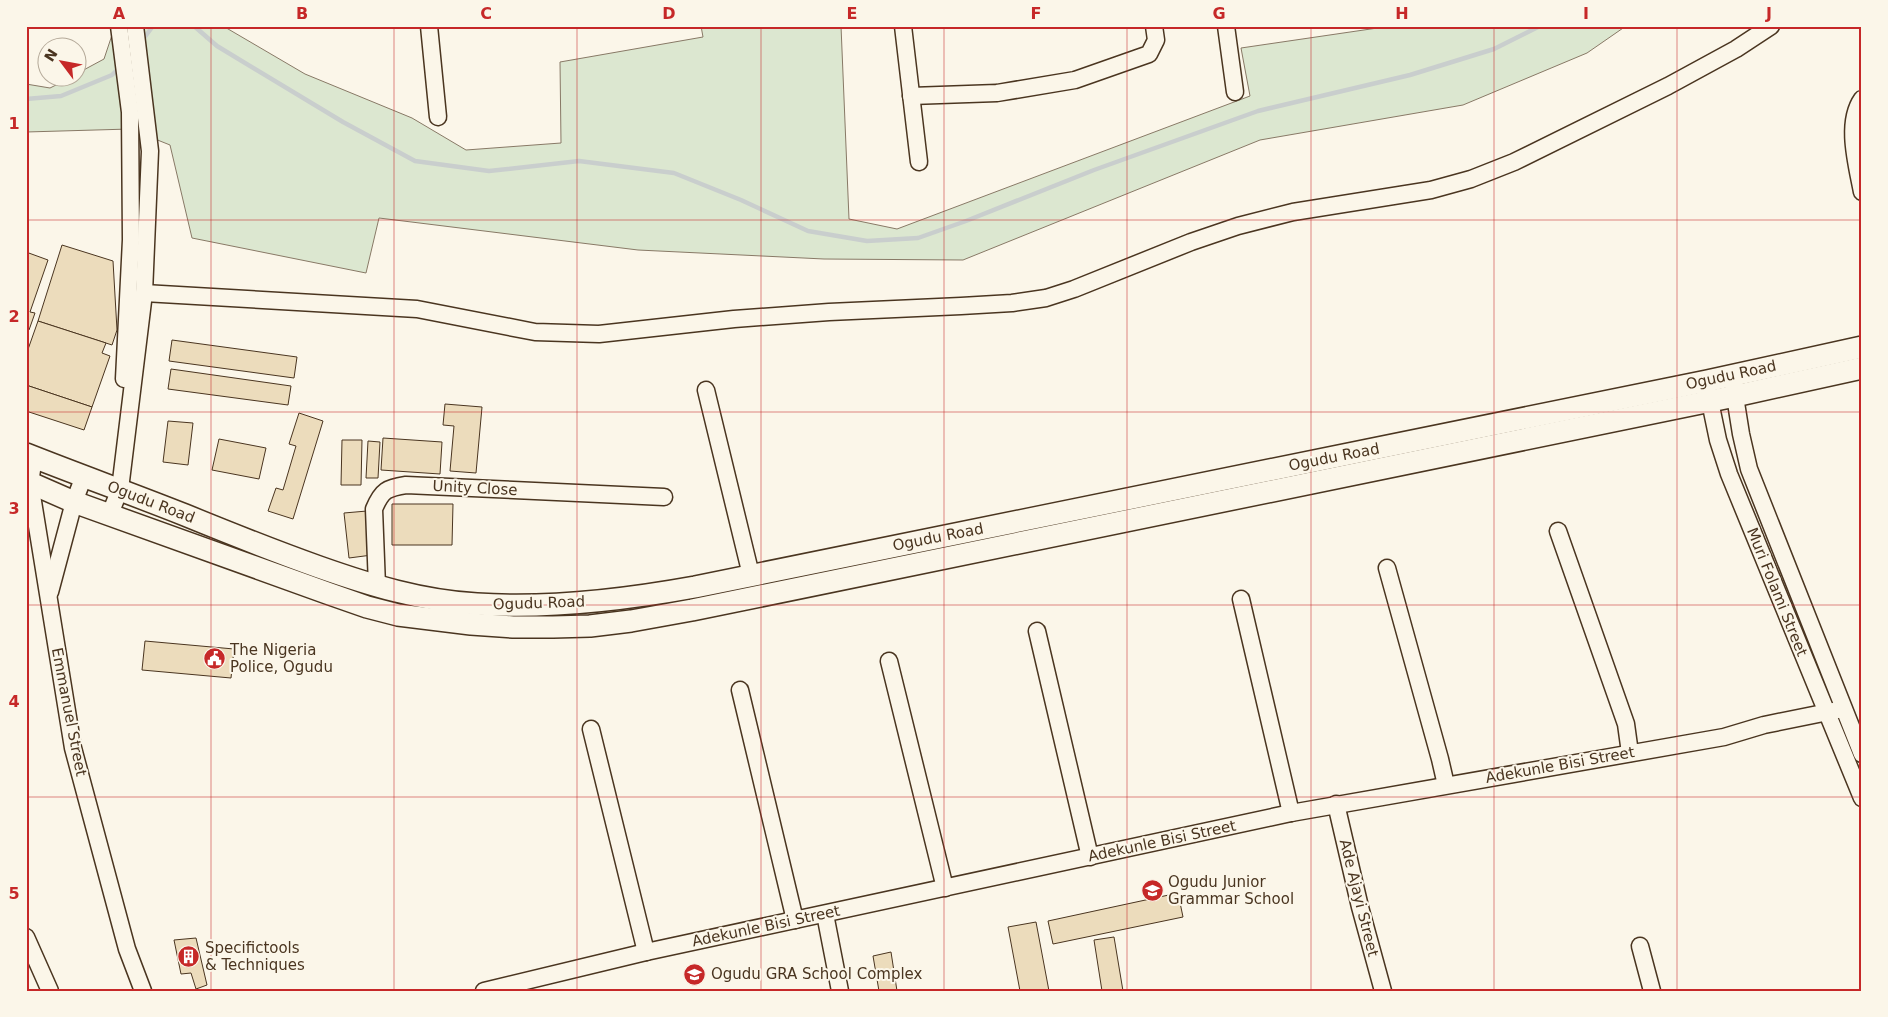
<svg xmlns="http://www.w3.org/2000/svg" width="1888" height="1017" viewBox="0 0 1888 1017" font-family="'DejaVu Sans',sans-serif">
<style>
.green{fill:#dce7d0;stroke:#887966}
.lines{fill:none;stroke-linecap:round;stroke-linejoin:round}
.stream{stroke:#c9cecd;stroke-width:4.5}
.building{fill:#ecdcbc;stroke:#4a3520}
.minor-casing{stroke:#4a3520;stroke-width:19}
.major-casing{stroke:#4a3520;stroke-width:24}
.minor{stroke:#fbf6e9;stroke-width:16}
.major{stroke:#fbf6e9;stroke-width:21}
.grid{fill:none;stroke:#c62828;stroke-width:1;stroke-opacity:0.55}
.labels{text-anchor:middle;stroke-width:4;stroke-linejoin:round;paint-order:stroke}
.street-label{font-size:15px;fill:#4a3520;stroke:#fbf6e9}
.poi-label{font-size:15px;fill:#4a3520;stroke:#fbf6e9;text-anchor:start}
.neatline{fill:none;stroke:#c62828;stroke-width:2}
.grid-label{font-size:16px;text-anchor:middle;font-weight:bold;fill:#c62828}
</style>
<rect width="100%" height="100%" fill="#fbf6e9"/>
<polygon class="green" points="115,26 223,26 305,74 412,118 466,150 561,143 560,62 703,37 701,26 841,26 849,219 897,229 1250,96 1241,48 1391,26 1626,26 1587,53 1463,105 1260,140 963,260 824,259 638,250 379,218 366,273 192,238 170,145 130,129 26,132 26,84 50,88 70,78 78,78 78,73 104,59"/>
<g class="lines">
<g class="stream">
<polyline points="194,26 217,46 343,122 415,161 489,171 579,161 674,173 741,200 808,231 867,241 918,238 966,221 1094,170 1258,111 1410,75 1494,49 1540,26"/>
<polyline points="141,42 153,26"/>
<polyline points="26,99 61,96 112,75 120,67"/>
</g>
</g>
<g class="building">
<polygon points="62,245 113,261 117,330 112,345 38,321"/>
<polygon points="26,252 48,260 30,312 35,313 29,330 26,329"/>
<polygon points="38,321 106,343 102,353 110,356 92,407 26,385 26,355"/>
<polygon points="172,340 297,357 294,378 169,361"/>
<polygon points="171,369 291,386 288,405 168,389"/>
<polygon points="26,385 92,407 84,430 26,411"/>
<polygon points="445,404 482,407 476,473 450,471 454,426 443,425"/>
<polygon points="299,413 323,421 293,519 268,511 276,488 283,490 296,446 289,444"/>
<polygon points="168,421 193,423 188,465 163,462"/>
<polygon points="383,438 442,442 440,474 381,470"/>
<polygon points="219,439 266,448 259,479 212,470"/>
<polygon points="342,440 362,440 361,485 341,485"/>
<polygon points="368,441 380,442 378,478 366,478"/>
<polygon points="392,504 453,504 452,545 392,545"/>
<polygon points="367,511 372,555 349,558 344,513"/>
<polygon points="145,641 234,649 231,678 142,670"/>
<polygon points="1178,893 1183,917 1053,944 1048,921"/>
<polygon points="1036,922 1049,991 1020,991 1008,927"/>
<polygon points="1114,937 1123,991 1102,991 1094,940"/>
<polygon points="196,938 207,985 196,989 191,973 181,974 174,940"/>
<polygon points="891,952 897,991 879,991 873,956"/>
</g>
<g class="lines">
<defs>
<g id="minor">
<polyline points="119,26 130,112 131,240 124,379"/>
<polyline points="429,26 438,117"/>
<polyline points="903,26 919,162"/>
<polyline points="1226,26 1235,92"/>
<polyline points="911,96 997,93 1075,80 1149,54 1156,40 1154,26"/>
<path d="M1862,99C1845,123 1857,165 1862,192"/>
<polyline points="144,293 417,309 535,332 599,334 734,319 829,312 961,306 1012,303 1046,298 1074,289 1191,242 1238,226 1293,212 1431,190 1471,179 1514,162 1668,86 1736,49 1771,26"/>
<polyline points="1733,384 1741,434 1749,469 1862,754"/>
<polyline points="706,390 751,575"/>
<polyline points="1708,392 1718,440 1729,474 1862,798"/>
<polyline points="34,457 30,483 73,748 127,949 143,991"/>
<polyline points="110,514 120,489 144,293 150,151 135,26"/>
<polyline points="1558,531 1626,724 1630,753"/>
<polyline points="1387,568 1440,759 1446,785"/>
<path d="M377,586L374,509C382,490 387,488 406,485L664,497"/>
<polyline points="50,592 74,502 84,476"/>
<polyline points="1241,599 1291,813"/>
<polyline points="1037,631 1090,857"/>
<polyline points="889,661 945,888"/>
<polyline points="740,690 795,920"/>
<polyline points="591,729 646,952"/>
<polyline points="1336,804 1360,907 1383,991"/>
<polyline points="825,914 840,991"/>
<polyline points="26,937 50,991"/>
<polyline points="1640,946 1652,991"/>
<polyline points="484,991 646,952 1291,813 1724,737 1764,725 1843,709"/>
</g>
<g id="major">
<path d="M26,454C79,475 132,494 185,515C229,533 274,551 319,567C370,585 422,601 477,604C549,609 623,600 695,587L1707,381L1862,347"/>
<polyline points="26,481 74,502 327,593 367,607 398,615 471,624 513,627 553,627 590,626 631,621 692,610 1735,396 1862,368"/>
</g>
</defs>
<use href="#minor" class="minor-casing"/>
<use href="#major" class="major-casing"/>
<use href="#minor" class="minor"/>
<use href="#major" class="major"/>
</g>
<path class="grid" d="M211,26V991M394,26V991M577,26V991M761,26V991M944,26V991M1127,26V991M1311,26V991M1494,26V991M1677,26V991M26,220H1862M26,412H1862M26,605H1862M26,797H1862"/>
<defs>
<symbol id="civic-disc" viewBox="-11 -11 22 22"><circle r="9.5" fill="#c62828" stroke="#fbf6e9"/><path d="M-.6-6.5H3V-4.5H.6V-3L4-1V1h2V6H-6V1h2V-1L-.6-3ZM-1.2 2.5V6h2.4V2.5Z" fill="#fff"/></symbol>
<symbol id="school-disc" viewBox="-11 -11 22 22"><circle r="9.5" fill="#c62828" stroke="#fbf6e9"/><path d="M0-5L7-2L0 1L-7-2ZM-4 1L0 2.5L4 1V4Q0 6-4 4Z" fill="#fff"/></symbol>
<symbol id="building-disc" viewBox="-11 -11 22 22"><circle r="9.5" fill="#c62828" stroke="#fbf6e9"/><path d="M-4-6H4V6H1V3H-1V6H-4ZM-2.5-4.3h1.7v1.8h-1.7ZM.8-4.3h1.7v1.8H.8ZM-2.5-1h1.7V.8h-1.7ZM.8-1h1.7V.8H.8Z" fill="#fff"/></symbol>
</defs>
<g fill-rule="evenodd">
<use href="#civic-disc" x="202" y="646" width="25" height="25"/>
<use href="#school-disc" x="1140" y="878" width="25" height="25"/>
<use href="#building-disc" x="176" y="944" width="25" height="25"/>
<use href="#school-disc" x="682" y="962" width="25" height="25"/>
</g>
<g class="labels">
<g class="street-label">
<text transform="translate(1731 375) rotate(-12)" y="5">Ogudu Road</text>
<text transform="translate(1334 457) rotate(-11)" y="5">Ogudu Road</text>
<text transform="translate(475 488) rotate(3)" y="5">Unity Close</text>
<text transform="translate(151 502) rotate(21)" y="5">Ogudu Road</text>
<text transform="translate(938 537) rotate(-11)" y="5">Ogudu Road</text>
<text transform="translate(1777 592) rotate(68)" y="5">Muri Folami Street</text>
<text transform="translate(539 603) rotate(-2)" y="5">Ogudu Road</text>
<text transform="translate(69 712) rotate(79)" y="5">Emmanuel Street</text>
<text transform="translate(1560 765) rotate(-10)" y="5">Adekunle Bisi Street</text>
<text transform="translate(1162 841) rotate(-12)" y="5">Adekunle Bisi Street</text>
<text transform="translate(1359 898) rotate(76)" y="5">Ade Ajayi Street</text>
<text transform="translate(766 926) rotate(-12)" y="5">Adekunle Bisi Street</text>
</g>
<g class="poi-label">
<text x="230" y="655">The Nigeria<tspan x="230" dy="17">Police, Ogudu</tspan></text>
<text x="1168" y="887">Ogudu Junior<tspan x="1168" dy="17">Grammar School</tspan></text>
<text x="205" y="953">Specifictools<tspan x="205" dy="17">&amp; Techniques</tspan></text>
<text x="711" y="979">Ogudu GRA School Complex</text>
</g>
</g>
<rect width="1888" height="1017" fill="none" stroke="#fbf6e9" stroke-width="55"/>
<g transform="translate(62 62) rotate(302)"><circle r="24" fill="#fbf6e9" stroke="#b4a999"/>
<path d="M0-4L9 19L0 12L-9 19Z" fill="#c62828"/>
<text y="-8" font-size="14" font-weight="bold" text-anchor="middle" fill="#4a3520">N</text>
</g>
<rect x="28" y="28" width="1832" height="962" class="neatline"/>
<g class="grid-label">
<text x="119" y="19">A</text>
<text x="302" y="19">B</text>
<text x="486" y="19">C</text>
<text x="669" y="19">D</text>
<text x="852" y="19">E</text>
<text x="1036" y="19">F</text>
<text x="1219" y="19">G</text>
<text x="1402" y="19">H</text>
<text x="1586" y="19">I</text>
<text x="1769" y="19">J</text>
<text x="14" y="129">1</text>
<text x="14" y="322">2</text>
<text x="14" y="514">3</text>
<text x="14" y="707">4</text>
<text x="14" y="899">5</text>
</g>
</svg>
